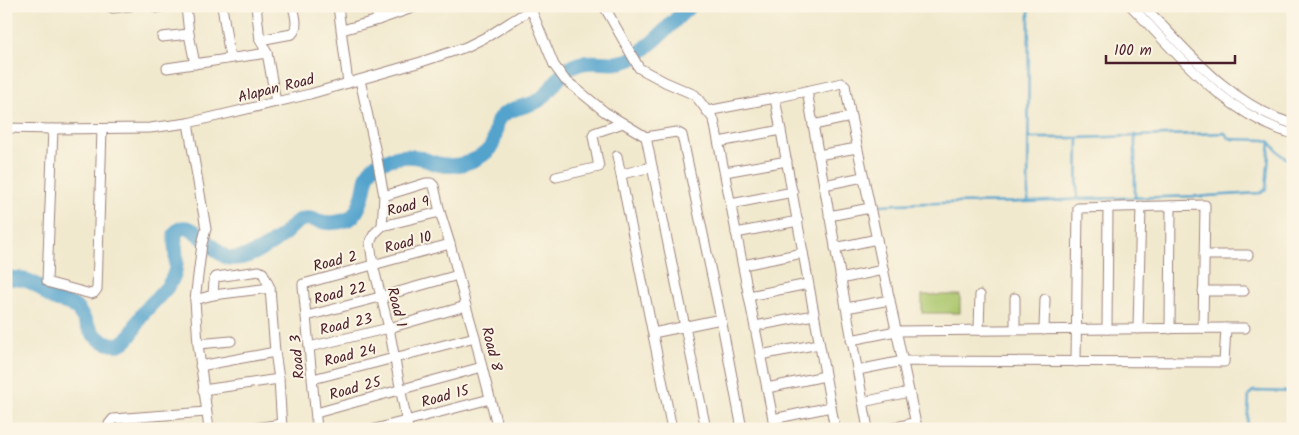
<svg xmlns="http://www.w3.org/2000/svg" width="1299" height="435" viewBox="0 0 1299 435" font-family="Kalam,sans-serif">
<style>
.green{fill:#acc76d;stroke:#7b734c}
.lines{fill:none;stroke-linecap:round;stroke-linejoin:round}
.stream{stroke:#53a3cd;stroke-width:2.5}
.river{stroke:#53a3cd;stroke-width:15}
.minor-casing{stroke:#9e847c;stroke-width:11}
.minor{stroke:#fff;stroke-width:9}
.labels{text-anchor:middle;stroke-width:4;stroke-linejoin:round;paint-order:stroke}
.street-label{font-size:15px;fill:#4a1f2b;stroke:#fcf5e5}
</style>
<rect width="100%" height="100%" fill="#fcf5e5"/>
<filter id="ink" filterUnits="userSpaceOnUse"><feTurbulence type="fractalNoise" baseFrequency=".02" numOctaves="2"/><feDisplacementMap in="SourceGraphic" scale="10" xChannelSelector="R" yChannelSelector="G"/><feConvolveMatrix kernelMatrix="1 2 1 2 8 2 1 2 1" color-interpolation-filters="sRGB"/></filter>
<filter id="wash" filterUnits="userSpaceOnUse"><feTurbulence type="fractalNoise" baseFrequency=".0096" numOctaves="4" result="noise"/><feDisplacementMap in="SourceGraphic" scale="20" xChannelSelector="R" yChannelSelector="G"/><feGaussianBlur stdDeviation="1.12" result="paint"/><feColorMatrix in="noise" values="0 0 0 0 0 0 0 0 0 0 0 0 0 0 0 0 0 1.4 0 .05"/><feComposite in="paint" operator="in"/></filter>
<g filter="url(#wash)">
<rect width="100%" height="100%" fill="#f1e9ce"/>
<rect class="green" x="922" y="295" width="38" height="18"/>
<g class="lines">
<g class="stream">
<polyline points="1135,135 1135,198"/>
<polyline points="1028,138 1078,138 1077,199"/>
<polyline points="1078,138 1225,133 1228,137 1232,139 1265,140 1270,142 1281,155 1293,162"/>
<polyline points="1028,201 1029,6"/>
<path d="M881,205C946,200 1012,206 1077,199L1207,196L1261,193L1266,189L1270,142"/>
<polyline points="1247,429 1249,395 1253,391 1293,392"/>
</g>
<path class="river" d="M6,278C18,278 30,279 39,287C45,291 47,296 54,299C61,302 68,302 75,307C88,319 87,337 108,343C113,345 118,345 122,343C133,337 135,324 142,315C153,299 175,287 176,265C177,255 174,245 175,234C188,212 214,255 229,258C242,260 260,251 271,244C275,241 280,238 283,235C290,229 295,221 304,219C310,218 313,220 319,221C328,224 343,223 352,217C356,213 358,209 360,204C369,183 360,168 387,160C396,157 407,155 417,157C422,158 426,160 431,162C447,168 463,166 478,158C504,144 489,126 503,115C512,107 527,107 538,101C555,90 559,67 583,63C599,60 614,67 631,59C638,56 643,49 649,45C664,33 676,18 690,6"/>
</g>
</g>
<g filter="url(#ink)">
<g class="lines">
<defs>
<g id="minor">
<polyline points="109,6 113,8 130,6"/>
<polyline points="186,6 189,34 195,64"/>
<polyline points="222,6 230,58"/>
<polyline points="256,6 260,40 267,53 276,102"/>
<polyline points="338,6 348,83"/>
<polyline points="375,6 378,20"/>
<polyline points="604,6 639,68 665,82 695,95 714,120 775,429"/>
<path d="M1131,6C1179,55 1224,114 1293,134"/>
<path d="M1144,6C1188,52 1230,105 1293,124"/>
<polyline points="156,8 166,6"/>
<polyline points="531,9 554,65 565,80 573,86 605,112 646,137 706,429"/>
<polyline points="342,30 378,20 418,6"/>
<polyline points="162,37 189,34"/>
<path d="M260,40L292,34C299,27 295,15 293,6"/>
<polyline points="167,68 267,53"/>
<polyline points="360,80 376,153 384,196 382,226 374,234 370,243 373,265 389,328 408,429"/>
<polyline points="807,91 868,429"/>
<polyline points="775,98 835,429"/>
<polyline points="707,111 775,98 842,83 845,85 851,117 917,429"/>
<polyline points="188,123 206,229 202,244 195,300 198,344 209,429"/>
<polyline points="813,125 851,117"/>
<polyline points="6,128 53,129 150,128 188,123 310,94 421,62 466,47 490,35 536,6"/>
<polyline points="53,129 47,281 50,283 91,294 94,293 97,289 102,129"/>
<polyline points="646,137 676,132 682,135 721,319 742,429"/>
<polyline points="719,142 781,130"/>
<polyline points="818,155 857,148"/>
<polyline points="617,156 672,429"/>
<polyline points="725,172 787,161"/>
<polyline points="622,174 652,167"/>
<polyline points="556,177 599,167 593,136 594,133 623,123"/>
<polyline points="824,185 863,177"/>
<polyline points="384,196 426,183 431,183 434,186 440,212 450,244 466,306 475,337 482,367 498,429"/>
<polyline points="731,204 793,192"/>
<polyline points="829,216 870,208"/>
<polyline points="382,226 440,212"/>
<polyline points="736,233 798,221"/>
<polyline points="835,248 877,239"/>
<polyline points="1204,255 1248,255"/>
<polyline points="743,265 803,253"/>
<polyline points="840,279 883,270"/>
<polyline points="1203,291 1244,291"/>
<polyline points="213,295 214,280 216,277 259,271 263,273 270,288"/>
<polyline points="749,296 808,284"/>
<polyline points="195,300 213,295 270,288 275,352 279,379 282,429"/>
<polyline points="846,308 890,300"/>
<polyline points="307,316 380,297 458,275"/>
<polyline points="755,326 814,315"/>
<polyline points="1226,328 1245,328"/>
<polyline points="1107,329 1108,207"/>
<polyline points="1138,329 1141,206"/>
<polyline points="1170,329 1171,206"/>
<polyline points="979,330 980,295"/>
<polyline points="1015,330 1015,298"/>
<polyline points="1044,330 1045,299"/>
<polyline points="653,333 721,319"/>
<polyline points="851,340 896,331 1226,328 1224,362 903,361 858,370"/>
<polyline points="198,344 231,341"/>
<polyline points="309,347 389,328 466,306"/>
<polyline points="760,355 819,344"/>
<polyline points="1076,362 1078,208 1205,205 1203,328"/>
<polyline points="200,366 275,352"/>
<polyline points="313,379 475,337"/>
<polyline points="767,388 825,376"/>
<polyline points="203,390 279,379"/>
<polyline points="863,402 909,392"/>
<polyline points="316,413 482,367"/>
<polyline points="773,419 831,407"/>
<polyline points="109,429 109,424 113,419 206,412"/>
<polyline points="248,429 282,424"/>
<polyline points="317,429 303,286 303,284 450,244"/>
<polyline points="375,429 490,399"/>
<polyline points="888,429 916,422"/>
</g>
</defs>
<use href="#minor" class="minor-casing"/>
<use href="#minor" class="minor"/>
</g>
</g>
<g class="labels">
<g class="street-label">
<text transform="translate(276 88) rotate(-14)" y="5">Alapan Road</text>
<text transform="translate(408 206) rotate(-14)" y="5">Road 9</text>
<text transform="translate(408 242) rotate(-15)" y="5">Road 10</text>
<text transform="translate(335 261) rotate(-14)" y="5">Road 2</text>
<text transform="translate(340 293) rotate(-14)" y="5">Road 22</text>
<text transform="translate(397 307) rotate(76)" y="5">Road 1</text>
<text transform="translate(346 324) rotate(-13)" y="5">Road 23</text>
<text transform="translate(492 349) rotate(76)" y="5">Road 8</text>
<text transform="translate(350 355) rotate(-14)" y="5">Road 24</text>
<text transform="translate(297 357) rotate(-95)" y="5">Road 3</text>
<text transform="translate(355 388) rotate(-15)" y="5">Road 25</text>
<text transform="translate(445 396) rotate(-15)" y="5">Road 15</text>
</g>
</g>
<rect width="1299" height="435" fill="none" stroke="#fcf5e5" stroke-width="25"/>
<path d="M1106 55v8h129v-8" fill="none" stroke="#4a1f2b" stroke-width="2.5"/>
<text x="1114" y="55" font-size="15" fill="#4a1f2b" stroke="#fcf5e5" stroke-width="4" paint-order="stroke">100 m</text>
</svg>
